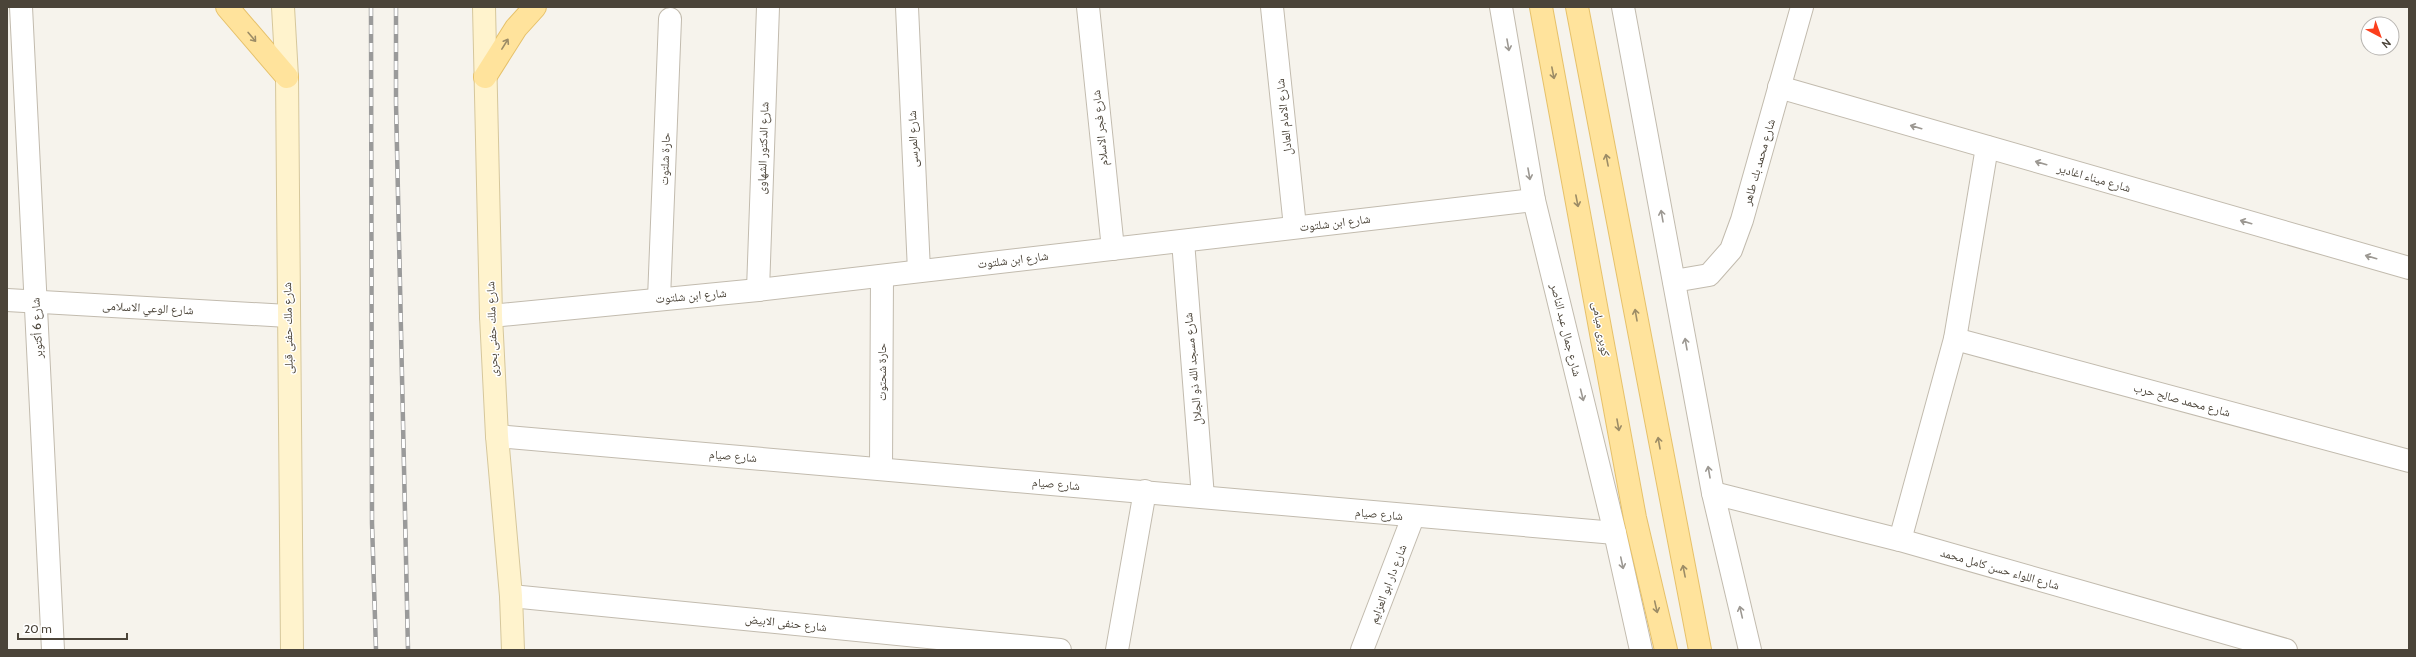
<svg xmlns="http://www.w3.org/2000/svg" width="2416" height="657" viewBox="0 0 2416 657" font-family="Cabin,'Noto Naskh Arabic',sans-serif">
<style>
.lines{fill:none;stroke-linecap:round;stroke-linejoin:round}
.street-casing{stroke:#c2bbae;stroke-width:24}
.secondary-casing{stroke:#d6c79b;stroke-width:24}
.primary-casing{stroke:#e6c16a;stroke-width:24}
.street{stroke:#fff;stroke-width:22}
.secondary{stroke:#fff3cd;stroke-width:22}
.primary{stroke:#ffe39c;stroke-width:22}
.rail-casing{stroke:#9a9a9a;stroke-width:4.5}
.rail{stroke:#fff;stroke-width:3;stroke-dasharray:9;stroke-linecap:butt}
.oneway{stroke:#9c8c66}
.oneway2{stroke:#9c9892}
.labels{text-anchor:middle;stroke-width:3;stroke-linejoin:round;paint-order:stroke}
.street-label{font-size:12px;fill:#4b4439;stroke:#fff}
</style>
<rect width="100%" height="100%" fill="#f6f3ec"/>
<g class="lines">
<defs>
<g id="street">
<polyline points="21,7 53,650"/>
<polyline points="907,7 919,271"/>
<polyline points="1088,7 1113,249"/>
<polyline points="1272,7 1295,227"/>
<polyline points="1501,7 1534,200 1615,533 1641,650"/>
<polyline points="1623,7 1713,493 1750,650"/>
<polyline points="1779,87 2409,268"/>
<polyline points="1183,241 1203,497"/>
<polyline points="1674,281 1709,275 1731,250 1742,220 1802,7"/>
<polyline points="758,290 768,7"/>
<polyline points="659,299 670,19"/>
<polyline points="7,300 288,316"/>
<polyline points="491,316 758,290 1534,200"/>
<polyline points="1955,339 2409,461"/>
<polyline points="497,436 1615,533"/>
<polyline points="881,468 882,276"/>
<polyline points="1713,493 1900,540 2286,650"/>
<polyline points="1900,540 1955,339 1987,147"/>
<polyline points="511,596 1060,650"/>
<polyline points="1117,650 1145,491"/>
<polyline points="1362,650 1413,517"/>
</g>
<g id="secondary">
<polyline points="283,7 287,77 292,650"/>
<polyline points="484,7 491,316 497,436 511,596 513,650"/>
</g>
<g id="primary">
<polyline points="227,7 287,77"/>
<polyline points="1541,7 1635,518 1666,650"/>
<polyline points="1577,7 1700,650"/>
<polyline points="485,77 516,28 535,7"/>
</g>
</defs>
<use href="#street" class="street-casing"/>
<use href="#secondary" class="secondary-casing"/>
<use href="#primary" class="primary-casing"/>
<use href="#street" class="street"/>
<use href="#secondary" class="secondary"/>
<use href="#primary" class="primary"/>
<defs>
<g id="rail">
<polyline points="371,7 372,523 376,650"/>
<polyline points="396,7 396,103 408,650"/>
</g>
</defs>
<use href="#rail" class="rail-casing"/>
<use href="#rail" class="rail"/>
</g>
<defs><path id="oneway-shaft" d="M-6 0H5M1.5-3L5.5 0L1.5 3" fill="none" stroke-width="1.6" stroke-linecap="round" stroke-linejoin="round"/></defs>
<g class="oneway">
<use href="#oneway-shaft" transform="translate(252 37) rotate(50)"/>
<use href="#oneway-shaft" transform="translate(505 44) rotate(-58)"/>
<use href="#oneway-shaft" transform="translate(1553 73) rotate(79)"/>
<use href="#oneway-shaft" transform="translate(1607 160) rotate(-101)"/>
<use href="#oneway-shaft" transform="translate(1577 201) rotate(79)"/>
<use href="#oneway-shaft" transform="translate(1636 315) rotate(-100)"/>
<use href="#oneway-shaft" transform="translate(1618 425) rotate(80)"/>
<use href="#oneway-shaft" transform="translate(1659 443) rotate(-100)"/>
<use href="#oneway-shaft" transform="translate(1684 571) rotate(-101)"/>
<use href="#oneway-shaft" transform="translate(1656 607) rotate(77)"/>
</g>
<g class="oneway2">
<use href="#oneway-shaft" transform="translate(1508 45) rotate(80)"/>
<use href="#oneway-shaft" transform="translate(1916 127) rotate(-164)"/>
<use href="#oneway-shaft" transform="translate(2041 163) rotate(-164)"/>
<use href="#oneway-shaft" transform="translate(1529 174) rotate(80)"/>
<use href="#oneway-shaft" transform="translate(1662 216) rotate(-100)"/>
<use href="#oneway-shaft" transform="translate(2246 222) rotate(-164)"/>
<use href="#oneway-shaft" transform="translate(2371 257) rotate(-164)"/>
<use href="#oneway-shaft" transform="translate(1686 344) rotate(-100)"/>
<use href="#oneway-shaft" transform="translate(1582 395) rotate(76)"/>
<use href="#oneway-shaft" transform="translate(1709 472) rotate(-100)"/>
<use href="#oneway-shaft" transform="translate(1622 563) rotate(78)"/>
<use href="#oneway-shaft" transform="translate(1741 612) rotate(-103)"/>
</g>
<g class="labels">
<g class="street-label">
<text transform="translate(1284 117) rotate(-96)" y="4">شارع الامام العادل</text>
<text transform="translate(1100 128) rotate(-96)" y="4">شارع فجر الاسلام</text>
<text transform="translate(913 139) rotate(-92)" y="4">شارع المرسى</text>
<text transform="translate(763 148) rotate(-88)" y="4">شارع الدكتور الشهاوى</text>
<text transform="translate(665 159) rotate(-88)" y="4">حارة شلتوت</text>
<text transform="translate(1759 162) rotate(-74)" y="4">شارع محمد بك طاهر</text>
<text transform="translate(2094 178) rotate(16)" y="4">شارع ميناء اغادير</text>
<text transform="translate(1335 223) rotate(-7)" y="4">شارع ابن شلتوت</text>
<text transform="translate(1013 260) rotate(-7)" y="4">شارع ابن شلتوت</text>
<text transform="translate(691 296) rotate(-5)" y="4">شارع ابن شلتوت</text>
<text transform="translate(148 308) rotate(3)" y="4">شارع الوعي الاسلامى</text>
<text transform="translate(37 328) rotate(-93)" y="4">شارع 6 أكتوبر</text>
<text transform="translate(288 328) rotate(-91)" y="4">شارع ملك حفنى قبلى</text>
<text transform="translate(492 329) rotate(-92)" y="4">شارع ملك حفنى بحرى</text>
<text transform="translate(1601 329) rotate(80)" y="4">كوبرى ميامى</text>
<text transform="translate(1566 330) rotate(76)" y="4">شارع جمال عبد الناصر</text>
<text transform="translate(1193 369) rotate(-95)" y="4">شارع مسجد الله ذو الجلال</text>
<text transform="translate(882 372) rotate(-90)" y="4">حارة شحتوت</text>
<text transform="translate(2182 400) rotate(15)" y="4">شارع محمد صالح حرب</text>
<text transform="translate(733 456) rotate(5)" y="4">شارع صيام</text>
<text transform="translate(1056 484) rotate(5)" y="4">شارع صيام</text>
<text transform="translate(1379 514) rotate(5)" y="4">شارع صيام</text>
<text transform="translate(2000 569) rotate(16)" y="4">شارع اللواء حسن كامل محمد</text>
<text transform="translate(1388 584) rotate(-69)" y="4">شارع دار ابو العزايم</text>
<text transform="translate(786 623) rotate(6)" y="4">شارع حنفى الابيض</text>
</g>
</g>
<rect width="2416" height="657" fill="none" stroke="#4b4439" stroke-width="16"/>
<g transform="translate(2380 36) rotate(139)"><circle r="19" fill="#ffffff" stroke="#b7b4b0"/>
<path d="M0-3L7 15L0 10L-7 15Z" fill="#fc3f1d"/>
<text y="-6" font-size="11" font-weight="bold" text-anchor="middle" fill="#4b4439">N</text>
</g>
<path d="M18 633v6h109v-6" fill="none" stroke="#4b4439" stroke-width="2"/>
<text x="24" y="633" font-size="12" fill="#4b4439" stroke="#ffffff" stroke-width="3" paint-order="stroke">20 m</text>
</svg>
